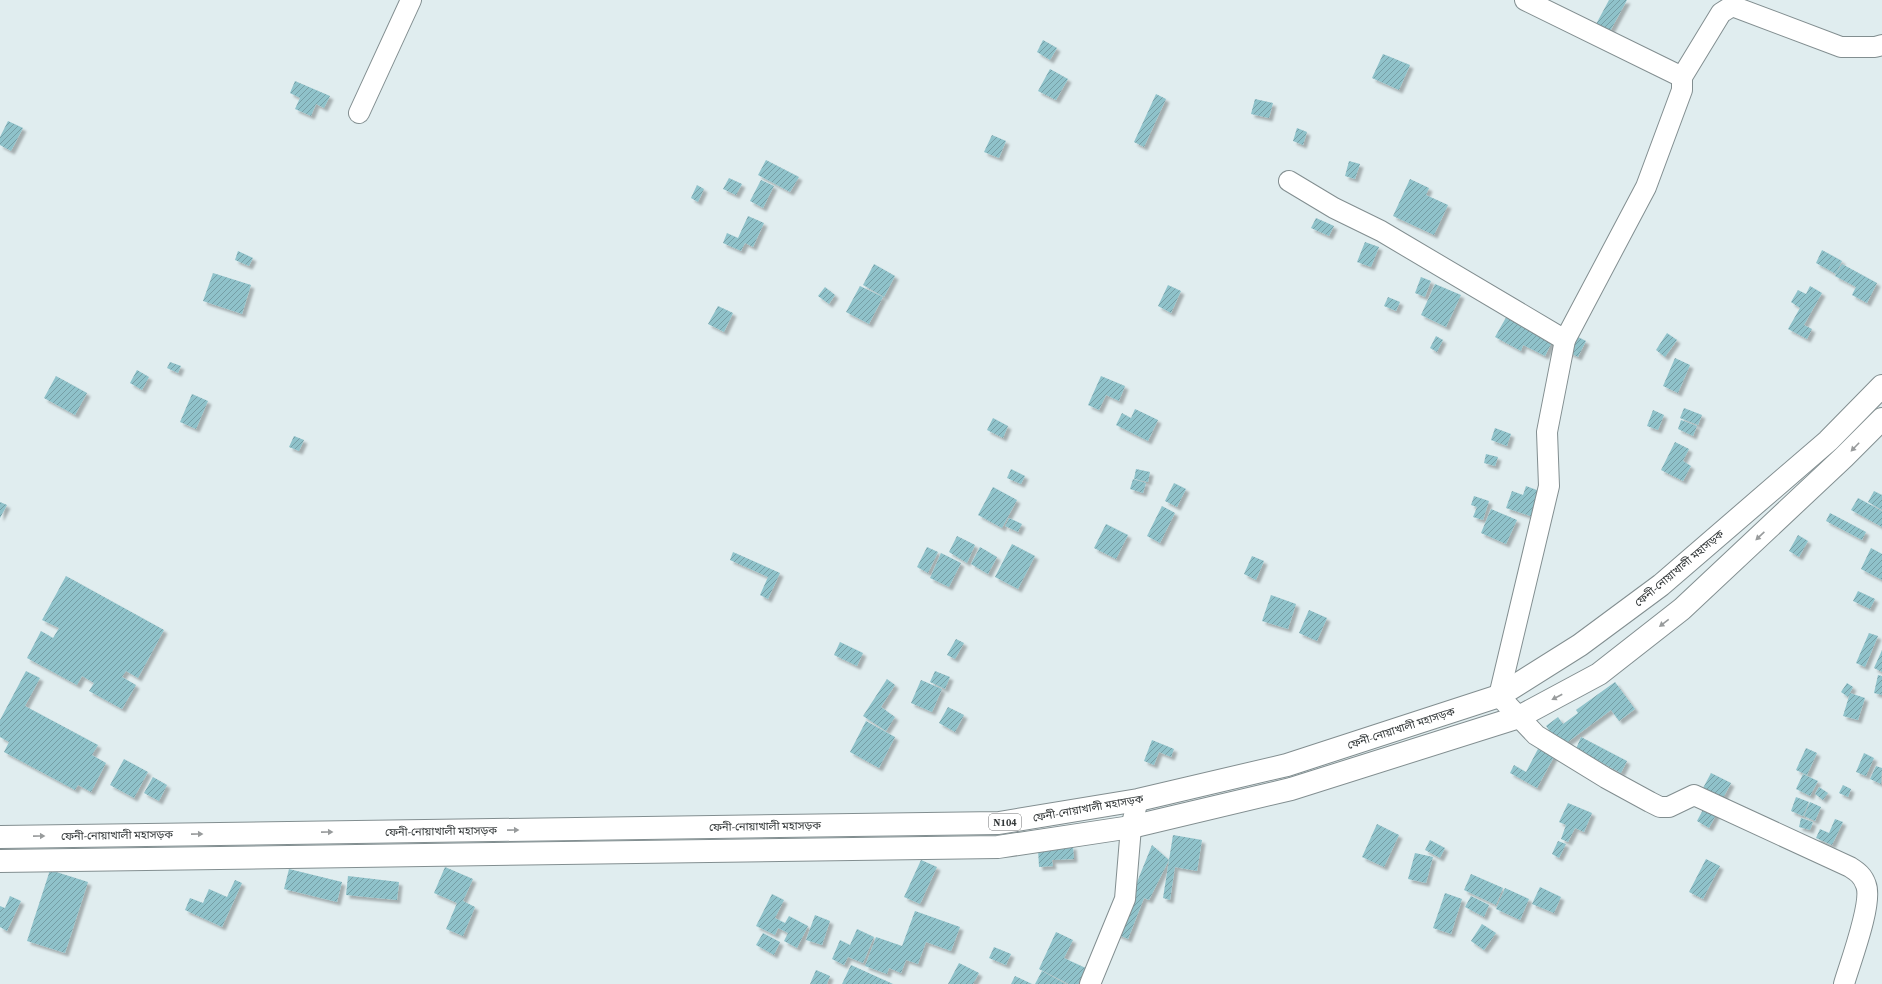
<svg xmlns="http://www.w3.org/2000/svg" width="1882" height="984" viewBox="0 0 1882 984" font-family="'Source Serif 4','Noto Sans Bengali',serif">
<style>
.building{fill:url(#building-hatch);filter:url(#shadow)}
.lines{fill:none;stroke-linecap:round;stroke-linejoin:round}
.minor-casing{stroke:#828e90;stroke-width:22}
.highway-casing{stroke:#828e90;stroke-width:24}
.minor{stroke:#fff;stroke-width:20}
.highway{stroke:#fff;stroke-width:22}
.oneway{fill:#989b9c}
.labels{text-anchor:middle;stroke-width:4;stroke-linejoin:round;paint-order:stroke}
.shield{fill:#fff;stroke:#707374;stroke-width:1}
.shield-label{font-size:10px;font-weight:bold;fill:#323738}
.street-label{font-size:11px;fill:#323738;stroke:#fff}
</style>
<defs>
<pattern id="building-hatch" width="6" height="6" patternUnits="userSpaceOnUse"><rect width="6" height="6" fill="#8fc2ca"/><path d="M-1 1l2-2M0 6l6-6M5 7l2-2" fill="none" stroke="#759ea5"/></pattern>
<filter id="shadow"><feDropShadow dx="3.5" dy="3.5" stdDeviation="1" flood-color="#0004"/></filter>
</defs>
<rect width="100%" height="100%" fill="#e0edef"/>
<g class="building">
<polygon points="1609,0 1627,0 1608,35 1594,28"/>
<polygon points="1043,40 1057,48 1050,60 1037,52"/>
<polygon points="1383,54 1410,65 1399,90 1372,78"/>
<polygon points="1050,69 1068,79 1056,100 1038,91"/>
<polygon points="295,81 330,96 324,108 316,104 311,116 295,109 300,98 290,93"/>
<polygon points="1156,94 1166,99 1144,147 1134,142"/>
<polygon points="1255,99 1273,103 1269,118 1251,114"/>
<polygon points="8,121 23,128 11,151 0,145 0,137"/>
<polygon points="1297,128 1307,132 1303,145 1293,141"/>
<polygon points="992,135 1006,141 999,158 984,152"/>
<polygon points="766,160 799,177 790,192 758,175"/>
<polygon points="1349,161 1360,164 1355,179 1345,176"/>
<polygon points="729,178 742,184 736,195 723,189"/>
<polygon points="1410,179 1429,188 1426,195 1448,205 1434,235 1393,216"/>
<polygon points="761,180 774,186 763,208 750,201"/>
<polygon points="697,185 704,189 698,202 691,198"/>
<polygon points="748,216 764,223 753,247 745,243 741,251 723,243 727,233 738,238"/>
<polygon points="1316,218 1334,226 1329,236 1311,228"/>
<polygon points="1365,242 1379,247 1371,267 1357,262"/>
<polygon points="1822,250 1842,261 1836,274 1816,263"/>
<polygon points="238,251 253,258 249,266 235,260"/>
<polygon points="874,264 895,276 884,297 863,285"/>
<polygon points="1842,264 1877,283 1867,303 1852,295 1856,287 1835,276"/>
<polygon points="213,273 251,285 242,314 203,301"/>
<polygon points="1421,277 1431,281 1425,297 1415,293"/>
<polygon points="1435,284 1461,295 1446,327 1421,315"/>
<polygon points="1168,285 1181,291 1171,313 1158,306"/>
<polygon points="860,286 883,297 869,324 846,312"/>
<polygon points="1810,286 1822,293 1804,325 1812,329 1807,339 1788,329 1800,308 1791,302 1798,290 1806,294"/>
<polygon points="825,287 835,295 829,304 818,296"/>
<polygon points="1388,297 1400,302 1396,311 1384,306"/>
<polygon points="718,306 733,313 724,332 708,324"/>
<polygon points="1508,314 1554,338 1545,356 1523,345 1521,351 1495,337"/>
<polygon points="1667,333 1677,340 1665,357 1656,350"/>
<polygon points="1574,335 1586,341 1578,357 1566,351"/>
<polygon points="1436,336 1443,340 1437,352 1430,348"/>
<polygon points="1675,358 1690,365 1678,393 1663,386"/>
<polygon points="170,362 181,366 178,373 167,368"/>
<polygon points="137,370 149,377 142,390 130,383"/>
<polygon points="56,376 87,393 75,415 44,398"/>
<polygon points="1101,376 1125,386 1119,401 1106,395 1099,410 1088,405"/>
<polygon points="192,394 208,401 196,429 180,422"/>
<polygon points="1684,408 1702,415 1698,425 1680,418"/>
<polygon points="1135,409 1158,420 1148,441 1116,425 1122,413 1131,418"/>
<polygon points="1653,410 1664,415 1658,430 1647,426"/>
<polygon points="993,418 1008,426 1003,438 987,430"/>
<polygon points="1681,420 1697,426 1693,436 1678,429"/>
<polygon points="1495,428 1511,434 1507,446 1491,440"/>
<polygon points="294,436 304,440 299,451 289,447"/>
<polygon points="1675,442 1689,449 1683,461 1691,466 1683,481 1661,470"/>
<polygon points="1486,454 1498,457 1495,466 1484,463"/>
<polygon points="1011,469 1025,476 1021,484 1007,478"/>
<polygon points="1136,469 1150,472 1148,482 1134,479"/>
<polygon points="1133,479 1146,483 1143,493 1130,489"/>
<polygon points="1174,483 1186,489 1177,507 1165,501"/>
<polygon points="1526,486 1542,492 1533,517 1506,508 1512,491 1523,495"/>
<polygon points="993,487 1017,500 1002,528 978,515"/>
<polygon points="1874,491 1882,495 1882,510 1868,502"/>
<polygon points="1474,496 1489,501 1483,520 1473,517 1477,507 1471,505"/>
<polygon points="1858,498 1882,511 1882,527 1851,510"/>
<polygon points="0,502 7,505 0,518"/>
<polygon points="1162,506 1175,513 1160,543 1147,536"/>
<polygon points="1491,509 1517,520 1506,544 1481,533"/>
<polygon points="1830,513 1866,532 1862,540 1826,521"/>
<polygon points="1009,518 1022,524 1018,532 1005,526"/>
<polygon points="1106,524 1128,535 1116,559 1094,548"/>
<polygon points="1798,535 1808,541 1799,557 1789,551"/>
<polygon points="957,536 975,545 967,563 949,552"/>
<polygon points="1012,544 1035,556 1018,589 995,577"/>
<polygon points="927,547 938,552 928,573 917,567"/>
<polygon points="980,547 997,557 988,574 971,564"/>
<polygon points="1871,548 1882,554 1882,580 1861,569"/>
<polygon points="733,552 780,573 768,599 760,595 768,577 730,560"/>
<polygon points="941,553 961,563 949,587 930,578"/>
<polygon points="1252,556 1264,561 1256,580 1244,574"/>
<polygon points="66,576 164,630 138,678 126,671 122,677 136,685 122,709 89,691 94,683 82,676 77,685 27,658 41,631 53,638 59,628 42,620"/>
<polygon points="1858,591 1875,599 1870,609 1853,601"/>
<polygon points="1271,595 1296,604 1288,629 1262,621"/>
<polygon points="1309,610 1327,618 1317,641 1299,633"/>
<polygon points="1869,633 1878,636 1865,667 1856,663"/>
<polygon points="956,639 964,643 955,659 947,655"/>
<polygon points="840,642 863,653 857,666 834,655"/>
<polygon points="1882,650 1882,672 1874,668"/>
<polygon points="26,671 40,678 25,706 98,745 92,755 106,763 91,792 78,785 75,790 4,752 9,742 0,737 0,720"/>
<polygon points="935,671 950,677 945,689 930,682"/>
<polygon points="1878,675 1882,676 1882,695 1874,693"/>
<polygon points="887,679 895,685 881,707 895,717 886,731 863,716"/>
<polygon points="921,680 942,689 932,712 911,703"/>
<polygon points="1615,682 1635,709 1619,721 1611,710 1561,747 1546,726 1558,717 1563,724 1578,713 1576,710"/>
<polygon points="1847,683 1853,687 1848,697 1841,692"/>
<polygon points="1850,693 1865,698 1858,720 1843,716"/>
<polygon points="948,707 964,715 955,732 939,723"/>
<polygon points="866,721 895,737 879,768 850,752"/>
<polygon points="1581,737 1627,761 1621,773 1576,749"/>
<polygon points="1152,740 1174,749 1171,757 1159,752 1154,765 1144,761"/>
<polygon points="1540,745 1556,753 1537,788 1510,773 1514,765 1526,772"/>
<polygon points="1806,748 1817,753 1807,775 1796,770"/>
<polygon points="1864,753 1874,758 1866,776 1856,772"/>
<polygon points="124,759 148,772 134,798 110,785"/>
<polygon points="1876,766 1882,768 1881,784 1870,779"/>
<polygon points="1711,773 1731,783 1722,800 1702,790"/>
<polygon points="1803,774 1818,781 1810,796 1796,789"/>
<polygon points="153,777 167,785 159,801 144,793"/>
<polygon points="1843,785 1851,789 1848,797 1839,793"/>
<polygon points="1819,787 1828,793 1823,800 1815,794"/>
<polygon points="1796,797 1809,802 1803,816 1791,811"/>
<polygon points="1810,802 1821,807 1815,821 1804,816"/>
<polygon points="1568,803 1592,813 1584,832 1575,828 1568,842 1561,839 1566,825 1559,822"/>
<polygon points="1706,804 1718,811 1709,828 1697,821"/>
<polygon points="1801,818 1813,822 1810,830 1799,827"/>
<polygon points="1835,819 1843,822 1832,845 1816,838 1820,829 1829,833"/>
<polygon points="1377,824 1399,835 1384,867 1362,857"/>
<polygon points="1173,835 1202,840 1197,871 1175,867 1170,900 1163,898 1169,860 1149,900 1144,898 1128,939 1116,934 1152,845 1169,860"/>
<polygon points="1430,840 1445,848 1440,858 1425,850"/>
<polygon points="1558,841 1566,844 1559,858 1552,854"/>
<polygon points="1073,846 1074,859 1052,860 1053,866 1039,867 1038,849"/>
<polygon points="1415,853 1433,857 1426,883 1408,879"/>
<polygon points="1706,859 1720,866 1703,899 1689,892"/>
<polygon points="921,860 937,867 920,904 904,897"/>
<polygon points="445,867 473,879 463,901 475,907 463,936 446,929 457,903 434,893"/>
<polygon points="289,869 342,882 337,902 284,889"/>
<polygon points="50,870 88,882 65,953 27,941"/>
<polygon points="1471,874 1503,888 1496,905 1464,890"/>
<polygon points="348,876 399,882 397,900 346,895"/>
<polygon points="235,880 242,883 222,927 185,910 190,898 203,903 209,889 227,897"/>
<polygon points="1540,887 1561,897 1554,913 1532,904"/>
<polygon points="1505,888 1529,899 1520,920 1496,909"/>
<polygon points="1445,893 1462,899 1451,934 1433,928"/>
<polygon points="772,894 784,900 775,918 785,923 789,916 808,926 797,948 784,941 788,933 778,928 775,935 756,926"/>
<polygon points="10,896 21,901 7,931 0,927 0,906 5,908"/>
<polygon points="1471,896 1489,905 1484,917 1465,907"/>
<polygon points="915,911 960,927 951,951 926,942 918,964 906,960 901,973 889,968 887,974 865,966 876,937 902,946"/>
<polygon points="815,915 830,921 822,945 806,940"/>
<polygon points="1482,924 1496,933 1484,950 1471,941"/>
<polygon points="857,929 874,937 863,963 848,957 844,965 832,959 840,940 850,945"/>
<polygon points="1056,932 1073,940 1064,958 1090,970 1083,984 1069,984 1039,969"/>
<polygon points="763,933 780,942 774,955 756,945"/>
<polygon points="994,947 1011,954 1006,965 989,958"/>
<polygon points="959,963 979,973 973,984 948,984"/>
<polygon points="851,965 893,984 842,984"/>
<polygon points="816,970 830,976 827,984 810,984"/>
<polygon points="1042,971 1066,984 1035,984"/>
<polygon points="1015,976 1032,984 1011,984"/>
</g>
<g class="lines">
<defs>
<g id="minor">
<polyline points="1525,0 1682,77"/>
<path d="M1734,0L1732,6L1721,13L1682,77V90L1646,187L1565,340L1547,432L1549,486L1499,696L1536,735L1606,778L1650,802L1660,807H1669L1694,795L1850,867C1858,872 1863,876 1866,885C1873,903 1850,963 1844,984"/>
<polyline points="1732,6 1841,47 1875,47 1882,45"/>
<polyline points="359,113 411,0"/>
<polyline points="1289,181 1334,208 1381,231 1565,340"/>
<polyline points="1090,984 1125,899 1131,827 1138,800"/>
</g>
<g id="highway">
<polyline points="0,837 999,823 1138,800 1287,765 1499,696 1580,645 1661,585 1828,441 1882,386"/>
<polyline points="0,861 998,847 1131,827 1291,789 1519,717 1599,674 1682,609 1844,457 1882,419"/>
</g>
</defs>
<use href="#minor" class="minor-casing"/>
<use href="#highway" class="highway-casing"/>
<use href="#minor" class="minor"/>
<use href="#highway" class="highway"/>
</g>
<defs><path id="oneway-solid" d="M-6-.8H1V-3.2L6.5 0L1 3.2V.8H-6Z"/></defs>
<g class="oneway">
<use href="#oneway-solid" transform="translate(1855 447) rotate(134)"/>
<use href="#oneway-solid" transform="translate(1760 536) rotate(137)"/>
<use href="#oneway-solid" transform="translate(1664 623) rotate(142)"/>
<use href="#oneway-solid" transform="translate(1557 697) rotate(152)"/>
<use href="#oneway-solid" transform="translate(513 830) rotate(-1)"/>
<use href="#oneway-solid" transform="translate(327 832) rotate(-1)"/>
<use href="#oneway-solid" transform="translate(197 834) rotate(-1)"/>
<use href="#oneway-solid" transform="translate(39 836) rotate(-1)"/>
</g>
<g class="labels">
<rect class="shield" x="989" y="814" width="32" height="16" rx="3"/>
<g class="shield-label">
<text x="1005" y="826">N104</text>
</g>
<g class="street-label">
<text transform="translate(1679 568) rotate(-40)" y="4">ফেনী-নোয়াখালী মহাসড়ক</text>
<text transform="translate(1401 728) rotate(-18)" y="4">ফেনী-নোয়াখালী মহাসড়ক</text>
<text transform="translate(1088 808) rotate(-10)" y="4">ফেনী-নোয়াখালী মহাসড়ক</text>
<text transform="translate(765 826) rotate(-1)" y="4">ফেনী-নোয়াখালী মহাসড়ক</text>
<text transform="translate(441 831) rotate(-1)" y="4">ফেনী-নোয়াখালী মহাসড়ক</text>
<text transform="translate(117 835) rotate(-1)" y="4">ফেনী-নোয়াখালী মহাসড়ক</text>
</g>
</g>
</svg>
